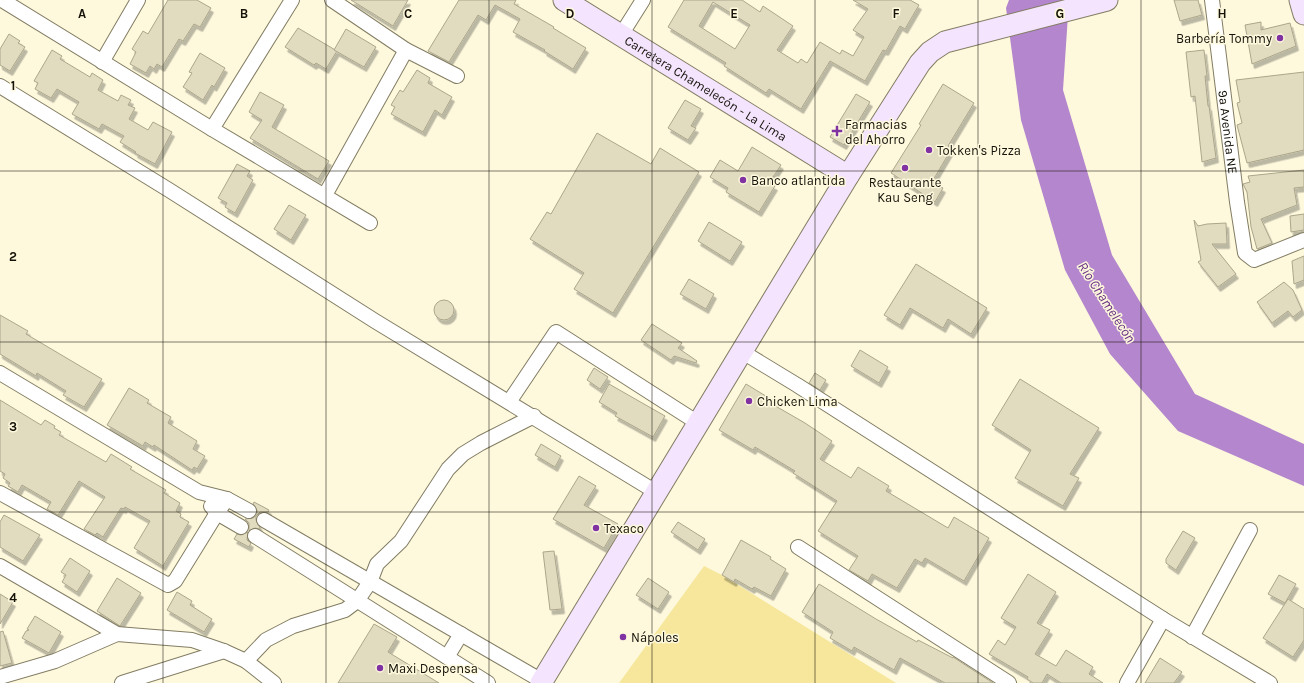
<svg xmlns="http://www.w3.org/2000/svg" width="1304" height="683" viewBox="0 0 1304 683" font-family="Karla,sans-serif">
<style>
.green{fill:#f6e79c}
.water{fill:#b486cd}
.building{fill:#e1dcc0;stroke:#aba68b;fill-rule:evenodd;filter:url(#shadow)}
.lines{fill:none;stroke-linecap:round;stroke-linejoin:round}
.street-casing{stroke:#827d63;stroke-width:16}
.secondary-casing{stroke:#827d63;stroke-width:23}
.street{stroke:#fff;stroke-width:14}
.secondary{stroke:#f4e4fe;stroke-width:21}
.grid{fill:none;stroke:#151309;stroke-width:1;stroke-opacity:0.55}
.poi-dot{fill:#8032a3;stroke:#fef9dd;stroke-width:1.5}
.labels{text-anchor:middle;stroke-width:3;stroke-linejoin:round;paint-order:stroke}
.poi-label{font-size:13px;fill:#151309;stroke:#fef9dd;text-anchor:start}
.street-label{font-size:13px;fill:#151309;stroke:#fef9dd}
.water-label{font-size:14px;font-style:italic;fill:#6a3186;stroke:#fef9dd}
.grid-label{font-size:13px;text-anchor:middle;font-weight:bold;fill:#151309;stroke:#fef9dd;stroke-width:3;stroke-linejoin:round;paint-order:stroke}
</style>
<defs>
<filter id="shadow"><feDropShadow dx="2.5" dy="4.5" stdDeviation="0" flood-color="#0004"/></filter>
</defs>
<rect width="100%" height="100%" fill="#fef9dd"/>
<polygon class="green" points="704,566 722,575 896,683 619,683"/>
<polygon class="water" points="1009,0 1069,0 1063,90 1112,255 1195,394 1304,444 1304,486 1178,431 1110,354 1065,270 1021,120 1006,8"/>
<g class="building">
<polygon points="168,0 197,0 211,8 200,27 194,24 183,41 179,39 162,67 157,64 154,69 150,66 146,73 130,64 136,52 132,49 143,31 148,34"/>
<polygon points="351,0 408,0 393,26"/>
<polygon points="459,0 516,0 514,4 554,27 553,28 586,48 573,69 544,51 545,50 513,32 520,19 495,5 486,20 478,15 449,62 428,51"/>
<path d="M684,0H742L760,12L763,6L793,26L777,50L798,63L801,59L807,63L820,42L840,54L842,50L853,56L864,37L853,30L868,9L853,0H910L919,5L905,29L900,26L886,51L883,50L865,81L830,61L801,109L769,89L766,93L724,66L726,63L668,27ZM713,2L750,25L735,49L699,26Z"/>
<polygon points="1174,0 1198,0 1202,15 1180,21"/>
<polygon points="1261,22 1261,30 1290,23 1296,46 1252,64 1245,25"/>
<polygon points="298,28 337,51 326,69 316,63 314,65 285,47"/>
<polygon points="346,29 376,47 364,67 334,50"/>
<polygon points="9,34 20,41 18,43 25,47 10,71 0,65 0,49"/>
<polygon points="52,50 62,56 60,59 90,77 92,73 103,80 98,90 118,101 121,95 131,100 128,105 135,108 129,119 148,130 153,122 172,132 155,164 135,153 136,152 120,142 124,136 102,124 99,129 72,114 79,102 57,89 51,98 35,89 38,83 34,81"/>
<polygon points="1204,50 1207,76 1205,76 1208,106 1209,106 1216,158 1202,162 1195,96 1191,97 1186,52"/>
<polygon points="200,53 225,68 214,87 212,85 203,100 183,87 192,73 189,72"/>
<polygon points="417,70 430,78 428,83 452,97 442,115 435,110 423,132 391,114 395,107 391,105 400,90 403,92"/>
<polygon points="1304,72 1304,150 1247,163 1237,125 1242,123 1237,103 1240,102 1236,80"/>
<polygon points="943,84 974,103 948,146 952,148 932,182 943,188 935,202 891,173 921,125 919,124"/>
<polygon points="260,92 284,105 272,127 329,161 318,179 250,138 262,120 249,112"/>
<polygon points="856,94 870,102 844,145 830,137"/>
<polygon points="685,100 701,109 691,126 696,128 688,140 668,128"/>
<polygon points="597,133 651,164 660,148 699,172 613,313 574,289 584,273 530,239 547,212 551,214"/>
<polygon points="752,147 781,165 769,183 775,186 759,212 726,192 728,188 710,177 720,160 738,171"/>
<polygon points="237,164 250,171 247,176 253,180 235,213 225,207 227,203 218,198"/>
<polygon points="1304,170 1304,187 1294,188 1297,205 1261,219 1272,243 1257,249 1251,227 1247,192 1243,184 1250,182 1248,176"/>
<polygon points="289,205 306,215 291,240 274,229"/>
<polygon points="1304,214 1304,230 1291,232 1290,216"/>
<polygon points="1194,220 1198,226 1207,224 1226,223 1227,244 1212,244 1236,274 1218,287 1198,262 1201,260"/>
<polygon points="709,222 742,242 730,261 698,241"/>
<polygon points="1304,256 1304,280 1294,284 1292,261"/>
<polygon points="916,264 987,308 971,334 948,319 943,328 910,308 900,325 884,315"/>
<polygon points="689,279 714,294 706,309 680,294"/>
<polygon points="1284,282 1293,290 1302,310 1293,317 1288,311 1272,323 1257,302"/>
<circle cx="444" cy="310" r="10"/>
<polygon points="0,315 28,331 26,334 102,379 84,407 63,395 66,391 37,373 36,376 0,354"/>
<polygon points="652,324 682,343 678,348 697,361 696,363 674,356 671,360 641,340"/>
<polygon points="860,350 888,367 879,383 851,366"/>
<polygon points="594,368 608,377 600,389 587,380"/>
<polygon points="815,373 826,380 820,390 809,383"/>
<polygon points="1020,379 1099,428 1070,474 1079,478 1063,506 1015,478 1031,450 992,425"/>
<polygon points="609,384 665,416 653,437 615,416 617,413 599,402"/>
<polygon points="746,384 774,401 772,404 805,423 832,441 820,459 851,478 858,467 889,486 886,491 948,528 954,517 989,538 964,581 925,558 922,563 915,559 897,588 872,574 868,581 849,570 858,556 818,531 837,501 793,473 795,471 755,447 753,450 719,430"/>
<polygon points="129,388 149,400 147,403 171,417 168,423 197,441 193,449 205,456 197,469 194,467 192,470 154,445 153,447 145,442 143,446 107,425"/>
<polygon points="0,400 41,425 45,420 55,426 54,428 61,432 59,435 106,462 111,454 132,467 130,469 166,490 164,493 180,503 176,511 181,514 180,517 189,522 163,566 134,548 150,521 125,507 124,509 121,508 103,537 97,533 95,535 84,529 105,497 79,481 58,515 47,509 51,502 22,485 18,492 8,486 10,483 3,478 5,474 0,471"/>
<polygon points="541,444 561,456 555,467 535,455"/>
<polygon points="579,476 596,486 584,505 618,524 604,548 553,519"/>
<polygon points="254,502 269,510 268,512 260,512 256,516 256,520 260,527 259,529 255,528 249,531 249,523 245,519 253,518 257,515 257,510 253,504"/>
<polygon points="4,515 40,535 23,561 0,547 0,522"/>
<polygon points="678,522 705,539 698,550 671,532"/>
<polygon points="1183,531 1195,538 1176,570 1166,563 1166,559"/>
<polygon points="248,532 247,540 251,543 249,547 234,539 237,534 241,535"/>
<polygon points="741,540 771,557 770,559 786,569 771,596 754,587 752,589 735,579 734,582 722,575"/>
<polygon points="554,551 562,609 550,610 543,552"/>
<polygon points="70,558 90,571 77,592 62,582 66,575 61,572"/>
<polygon points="1028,574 1056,592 1037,623 1050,630 1035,654 1056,666 1066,650 1093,667 1089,674 1103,683 1061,683 1047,674 1042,683 1033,683 1027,679 1028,677 989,654 998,640 1005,645 1016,627 1001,618"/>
<polygon points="1279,575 1296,584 1285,603 1268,594"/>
<polygon points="117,578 141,593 120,626 97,611"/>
<polygon points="648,578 669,592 658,609 636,595"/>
<polygon points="819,584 876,619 917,642 918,640 953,658 953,657 993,683 945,683 900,658 894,670 854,647 852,651 830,638 833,632 802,612"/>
<polygon points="177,592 192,601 190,605 212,619 204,632 167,610"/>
<polygon points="0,594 13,602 0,624"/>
<polygon points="1288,599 1304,609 1304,640 1293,657 1263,638"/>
<polygon points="35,616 61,632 49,653 22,638 26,631 29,630 27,629"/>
<polygon points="374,624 397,637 388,652 439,683 338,683"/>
<polygon points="3,631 12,663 0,666 0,632"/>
<polygon points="1160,658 1182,672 1174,683 1145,683"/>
</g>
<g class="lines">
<defs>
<g id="street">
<polyline points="2,0 212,129 370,223"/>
<polyline points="332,0 406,50 457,76"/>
<path id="s1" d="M1212,0L1237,202L1245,253L1254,260L1304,240"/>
<polyline points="621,35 643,0"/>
<polyline points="102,62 138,0"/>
<polyline points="0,86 169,190 375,321 656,492"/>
<polyline points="212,129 292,0"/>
<polyline points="325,195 406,50"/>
<polyline points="741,351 797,385 1163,619 1270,683"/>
<polyline points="0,373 199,492 227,499 249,511"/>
<polyline points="509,402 556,332 698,423"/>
<polyline points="0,493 168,585 175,581 217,513 227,499"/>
<polyline points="211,506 217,513 241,527"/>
<polyline points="264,520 542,681"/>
<polyline points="255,536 488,683"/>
<polyline points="798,547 1009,683"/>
<polyline points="0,566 117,634 192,640 224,651 246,661 274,683"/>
<polyline points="1192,637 1250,530"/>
<polyline points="447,657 461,634"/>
<polyline points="246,661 266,640 293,626 345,610 357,601 370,582 377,564 401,541 448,469 463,454 481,443 534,416"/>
<polyline points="0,677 55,661 117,634"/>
<polyline points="122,683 224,651"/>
<polyline points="1127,683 1163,619"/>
</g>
<g id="secondary">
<path id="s2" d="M564,0L848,176"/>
<polyline points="1300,0 1304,14"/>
<polyline points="541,683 848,176 920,63 930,52 945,42 1107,0"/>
</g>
</defs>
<use href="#street" class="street-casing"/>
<use href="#secondary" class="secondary-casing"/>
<use href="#street" class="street"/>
<use href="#secondary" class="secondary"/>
</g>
<path class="grid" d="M163,0V683M326,0V683M489,0V683M652,0V683M815,0V683M978,0V683M1141,0V683M0,171H1304M0,342H1304M0,512H1304"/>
<g class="poi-dot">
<circle cx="1280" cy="38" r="4"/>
<path d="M835 125h4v4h4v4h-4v4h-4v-4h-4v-4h4z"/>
<circle cx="929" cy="150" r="4"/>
<circle cx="905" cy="168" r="4"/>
<circle cx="743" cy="180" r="4"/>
<circle cx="749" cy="401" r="4"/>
<circle cx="596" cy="528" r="4"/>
<circle cx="623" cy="637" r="4"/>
<circle cx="380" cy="668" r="4"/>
</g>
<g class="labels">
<g class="poi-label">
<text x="1272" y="43" text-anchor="end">Barbería Tommy</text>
<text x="845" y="129">Farmacias<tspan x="845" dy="15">del Ahorro</tspan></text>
<text x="937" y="155">Tokken's Pizza</text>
<text x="751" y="185">Banco atlantida</text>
<text x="905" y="187" text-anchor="middle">Restaurante<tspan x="905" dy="15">Kau Seng</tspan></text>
<text x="757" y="406">Chicken Lima</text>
<text x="604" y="533">Texaco</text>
<text x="631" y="642">Nápoles</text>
<text x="388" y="673">Maxi Despensa</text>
</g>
<g class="street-label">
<text dy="5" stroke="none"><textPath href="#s2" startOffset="167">Carretera Chamelecón - La Lima</textPath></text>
<text dy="5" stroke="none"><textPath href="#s1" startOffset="133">9a Avenida NE</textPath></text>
</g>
<g class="water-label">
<text transform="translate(1107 302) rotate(57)" y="5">Río Chamelecón</text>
</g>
</g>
<g class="grid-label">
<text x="82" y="18">A</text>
<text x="244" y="18">B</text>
<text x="408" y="18">C</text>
<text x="570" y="18">D</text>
<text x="734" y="18">E</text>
<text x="896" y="18">F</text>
<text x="1060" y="18">G</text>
<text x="1222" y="18">H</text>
<text x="13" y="90">1</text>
<text x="13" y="261">2</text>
<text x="13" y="431">3</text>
<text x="13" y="602">4</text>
</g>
</svg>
